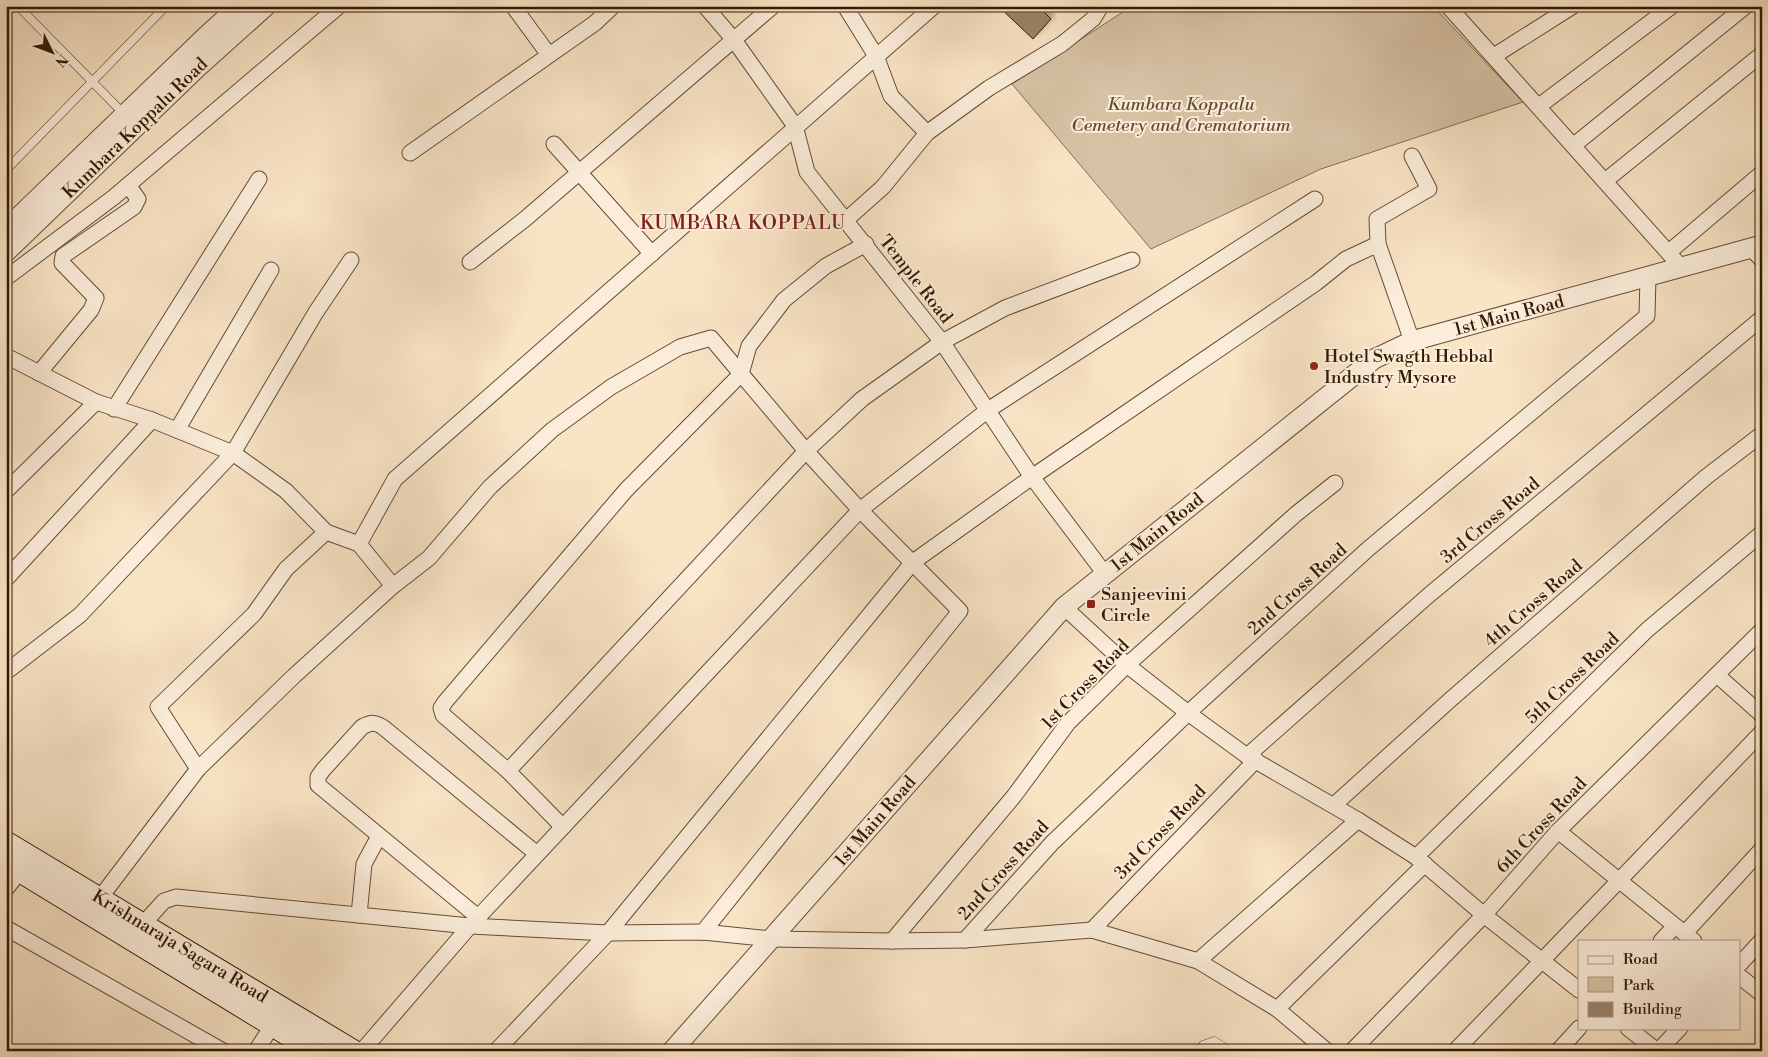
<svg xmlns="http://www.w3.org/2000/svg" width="1768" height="1057" viewBox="0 0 1768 1057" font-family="'Libre Bodoni',serif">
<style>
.green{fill:#d7c2a5;stroke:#856e54}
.building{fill:#9a8368;stroke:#331a02;filter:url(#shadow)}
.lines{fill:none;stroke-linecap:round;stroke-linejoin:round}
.service-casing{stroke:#644c33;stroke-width:9}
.minor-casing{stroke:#644c33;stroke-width:17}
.tertiary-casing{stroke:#644c33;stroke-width:21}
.secondary-casing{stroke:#331a02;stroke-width:23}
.service{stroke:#fbedda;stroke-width:8}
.minor{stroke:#fbedda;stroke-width:15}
.tertiary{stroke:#fbedda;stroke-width:19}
.secondary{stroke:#fbedda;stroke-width:21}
.poi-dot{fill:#8f2418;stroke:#fbedda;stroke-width:2}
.labels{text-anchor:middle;stroke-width:4;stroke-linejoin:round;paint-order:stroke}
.park-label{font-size:18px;font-style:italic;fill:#644c33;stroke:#fbedda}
.street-label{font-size:18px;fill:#331a02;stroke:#fbedda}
.poi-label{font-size:18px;fill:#331a02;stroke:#fbedda;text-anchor:start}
.neighbourhood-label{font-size:19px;letter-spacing:1px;fill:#7a1f14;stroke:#fbedda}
</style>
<defs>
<filter id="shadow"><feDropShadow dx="4.5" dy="-4.5" stdDeviation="2.5" flood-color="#0004"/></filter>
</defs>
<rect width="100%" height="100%" fill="#f9e4c6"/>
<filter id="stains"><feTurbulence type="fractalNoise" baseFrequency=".004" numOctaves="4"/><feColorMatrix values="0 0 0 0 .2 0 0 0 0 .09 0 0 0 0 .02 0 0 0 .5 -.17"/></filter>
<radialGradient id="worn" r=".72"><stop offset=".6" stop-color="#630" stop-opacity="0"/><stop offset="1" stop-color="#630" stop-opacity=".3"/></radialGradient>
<polygon class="green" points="1132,6 1433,6 1523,102 1321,169 1151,249 1012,84"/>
<polygon class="building" points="998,6 1038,6 1051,19 1033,39"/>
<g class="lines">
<defs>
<g id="service">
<polyline points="18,6 124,114"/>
<polyline points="6,14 13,6"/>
<polyline points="6,170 166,6"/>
<polyline points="1198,1051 1203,1045 1214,1041 1230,1051"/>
</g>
<g id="minor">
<polyline points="513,6 549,55"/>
<polyline points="705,6 734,40 795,126 807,172 942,342 1032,477 1105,574"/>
<polyline points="845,6 876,56 891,96 927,133"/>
<polyline points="1448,6 1682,268"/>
<polyline points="1494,56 1573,6"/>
<polyline points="1539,106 1672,6"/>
<polyline points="554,144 652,254"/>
<polyline points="1574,145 1746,6"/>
<polyline points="410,153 595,23 613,6"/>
<polyline points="1605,181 1762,54"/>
<polyline points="846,220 883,187 927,133 989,88 1062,44 1093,19 1101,6"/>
<polyline points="1378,244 1377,219 1429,189 1412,156"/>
<polyline points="1751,248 1762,260"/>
<polyline points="1669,252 1762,173"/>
<polyline points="470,262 525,219 773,6"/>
<polyline points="6,278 114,197 339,6"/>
<polyline points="6,356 96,402 152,420 233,453 286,491 326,532"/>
<polyline points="39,373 91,310 96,298 62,263 63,256 134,207 138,199 128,185"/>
<polyline points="114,409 259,179"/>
<polyline points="177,430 271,270"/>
<polyline points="6,491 96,402"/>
<polyline points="6,579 152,420"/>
<polyline points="393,586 429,558 490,487 552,430 611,387 680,347 711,338 806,451 860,510 960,611 703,932"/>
<polyline points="1064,607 1127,665 1188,713 1247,756 1358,820 1416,857 1484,915 1579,990"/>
<polyline points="6,672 80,615 233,453 316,312 351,260"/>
<polyline points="1717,675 1762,715"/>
<polyline points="1247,756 1429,595 1762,318"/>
<polyline points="198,769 158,707 254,614 286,569 326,532 359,544"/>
<polyline points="508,771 443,715 441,708 445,702 626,490 741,374 749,346 784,300 826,266 866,244"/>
<polyline points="1334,805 1450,700 1706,477 1762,434"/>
<polyline points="563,827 508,771 806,451 862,399 942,342 1005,308 1132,260"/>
<polyline points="1558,831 1694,941"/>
<polyline points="1416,857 1647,630 1762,533"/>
<polyline points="6,889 20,871"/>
<polyline points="100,898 198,769 294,676 393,586 359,544 395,479 934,6"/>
<polyline points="359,915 364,864 379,836"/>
<path d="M478,917L318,785V777L323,770L362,727C371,722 376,722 384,728L537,854"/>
<polyline points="143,924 164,901 176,897 470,926 608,933 703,932 771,939 892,941 965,940 1092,930 1198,961 1277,1009 1327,1051"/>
<polyline points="6,928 223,1051"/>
<polyline points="1092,930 1256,760"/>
<polyline points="1685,933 1762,849"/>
<polyline points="965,940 1052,843 1188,713 1368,549 1647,316 1648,277"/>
<polyline points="892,941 1014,796 1068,723 1127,665 1296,514 1335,483"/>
<polyline points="1661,941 1674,927"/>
<polyline points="1198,961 1358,820"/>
<polyline points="1739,965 1762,940"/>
<polyline points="1739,976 1762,994"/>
<polyline points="1277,1009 1425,864"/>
<polyline points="1628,1028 1657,1051"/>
<polyline points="256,1051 277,1018"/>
<polyline points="362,1051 470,926 860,510 988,410 1315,199"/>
<polyline points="496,1051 608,933 913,562 1032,477 1316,283 1346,259 1378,244 1412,341"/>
<polyline points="1352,1051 1484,915 1558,831 1762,630"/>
<polyline points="1455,1051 1762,732"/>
<polyline points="1558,1051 1579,1028"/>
<polyline points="1658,1051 1680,1028"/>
</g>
<g id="tertiary">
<polyline points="6,229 205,37 239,6"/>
<polyline points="6,252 197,68 266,6"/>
<polyline points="672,1051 1064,607 1374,359 1412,341 1762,245"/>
</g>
<g id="secondary">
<polyline points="6,842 354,1051"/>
<polyline points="6,863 314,1051"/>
</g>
</defs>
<use href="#service" class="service-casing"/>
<use href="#minor" class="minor-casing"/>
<use href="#tertiary" class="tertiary-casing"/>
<use href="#secondary" class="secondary-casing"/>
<use href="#service" class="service"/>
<use href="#minor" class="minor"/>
<use href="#tertiary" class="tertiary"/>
<use href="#secondary" class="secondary"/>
</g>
<g class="poi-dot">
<circle cx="1314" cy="366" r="5"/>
<rect x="1086" y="599" width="10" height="10" rx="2.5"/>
</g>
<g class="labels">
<g class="park-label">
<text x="1181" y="110">Kumbara Koppalu<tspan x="1181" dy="21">Cemetery and Crematorium</tspan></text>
</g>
<g class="street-label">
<text transform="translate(135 128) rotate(-44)" y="6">Kumbara Koppalu Road</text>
<text transform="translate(916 279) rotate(52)" y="6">Temple Road</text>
<text transform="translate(1509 315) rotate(-15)" y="6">1st Main Road</text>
<text transform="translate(1490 520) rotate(-40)" y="6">3rd Cross Road</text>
<text transform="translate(1157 532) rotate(-39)" y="6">1st Main Road</text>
<text transform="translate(1297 589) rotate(-42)" y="6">2nd Cross Road</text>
<text transform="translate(1533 603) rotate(-41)" y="6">4th Cross Road</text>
<text transform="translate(1572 678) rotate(-44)" y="6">5th Cross Road</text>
<text transform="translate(1085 684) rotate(-46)" y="6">1st Cross Road</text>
<text transform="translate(875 821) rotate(-49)" y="6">1st Main Road</text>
<text transform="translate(1541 825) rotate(-47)" y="6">6th Cross Road</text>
<text transform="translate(1160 832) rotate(-46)" y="6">3rd Cross Road</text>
<text transform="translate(1003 870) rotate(-48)" y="6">2nd Cross Road</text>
<text transform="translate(180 946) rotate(31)" y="6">Krishnaraja Sagara Road</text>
</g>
<g class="poi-label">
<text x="1324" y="362">Hotel Swagth Hebbal<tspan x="1324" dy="21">Industry Mysore</tspan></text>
<text x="1101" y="600">Sanjeevini<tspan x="1101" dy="21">Circle</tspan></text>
</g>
<g class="neighbourhood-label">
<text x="743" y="229">KUMBARA KOPPALU</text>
</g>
</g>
<rect width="1768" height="1057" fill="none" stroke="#f9e4c6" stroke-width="25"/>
<rect x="8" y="8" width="1753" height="1042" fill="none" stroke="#331a02" stroke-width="2.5"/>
<rect x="12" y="12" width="1743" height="1032" fill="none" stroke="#331a02"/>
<rect x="1578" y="940" width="162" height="90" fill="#fbedda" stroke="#ab9984"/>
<rect x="1588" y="956" width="25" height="8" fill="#fbedda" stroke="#ab9984"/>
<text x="1623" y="964" font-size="15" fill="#331a02">Road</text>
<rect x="1588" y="977" width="25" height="15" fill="#d7c2a5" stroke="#ab9984"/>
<text x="1623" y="990" font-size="15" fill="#331a02">Park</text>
<rect x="1588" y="1002" width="25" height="15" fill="#9a8368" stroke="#ab9984"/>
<text x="1623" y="1014" font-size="15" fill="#331a02">Building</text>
<g transform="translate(52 52) rotate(132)" stroke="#fbedda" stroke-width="4" paint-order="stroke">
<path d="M0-4L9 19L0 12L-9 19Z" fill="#331a02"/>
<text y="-8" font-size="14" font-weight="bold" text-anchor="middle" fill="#331a02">N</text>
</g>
<rect width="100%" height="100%" filter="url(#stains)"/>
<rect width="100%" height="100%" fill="url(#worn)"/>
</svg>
